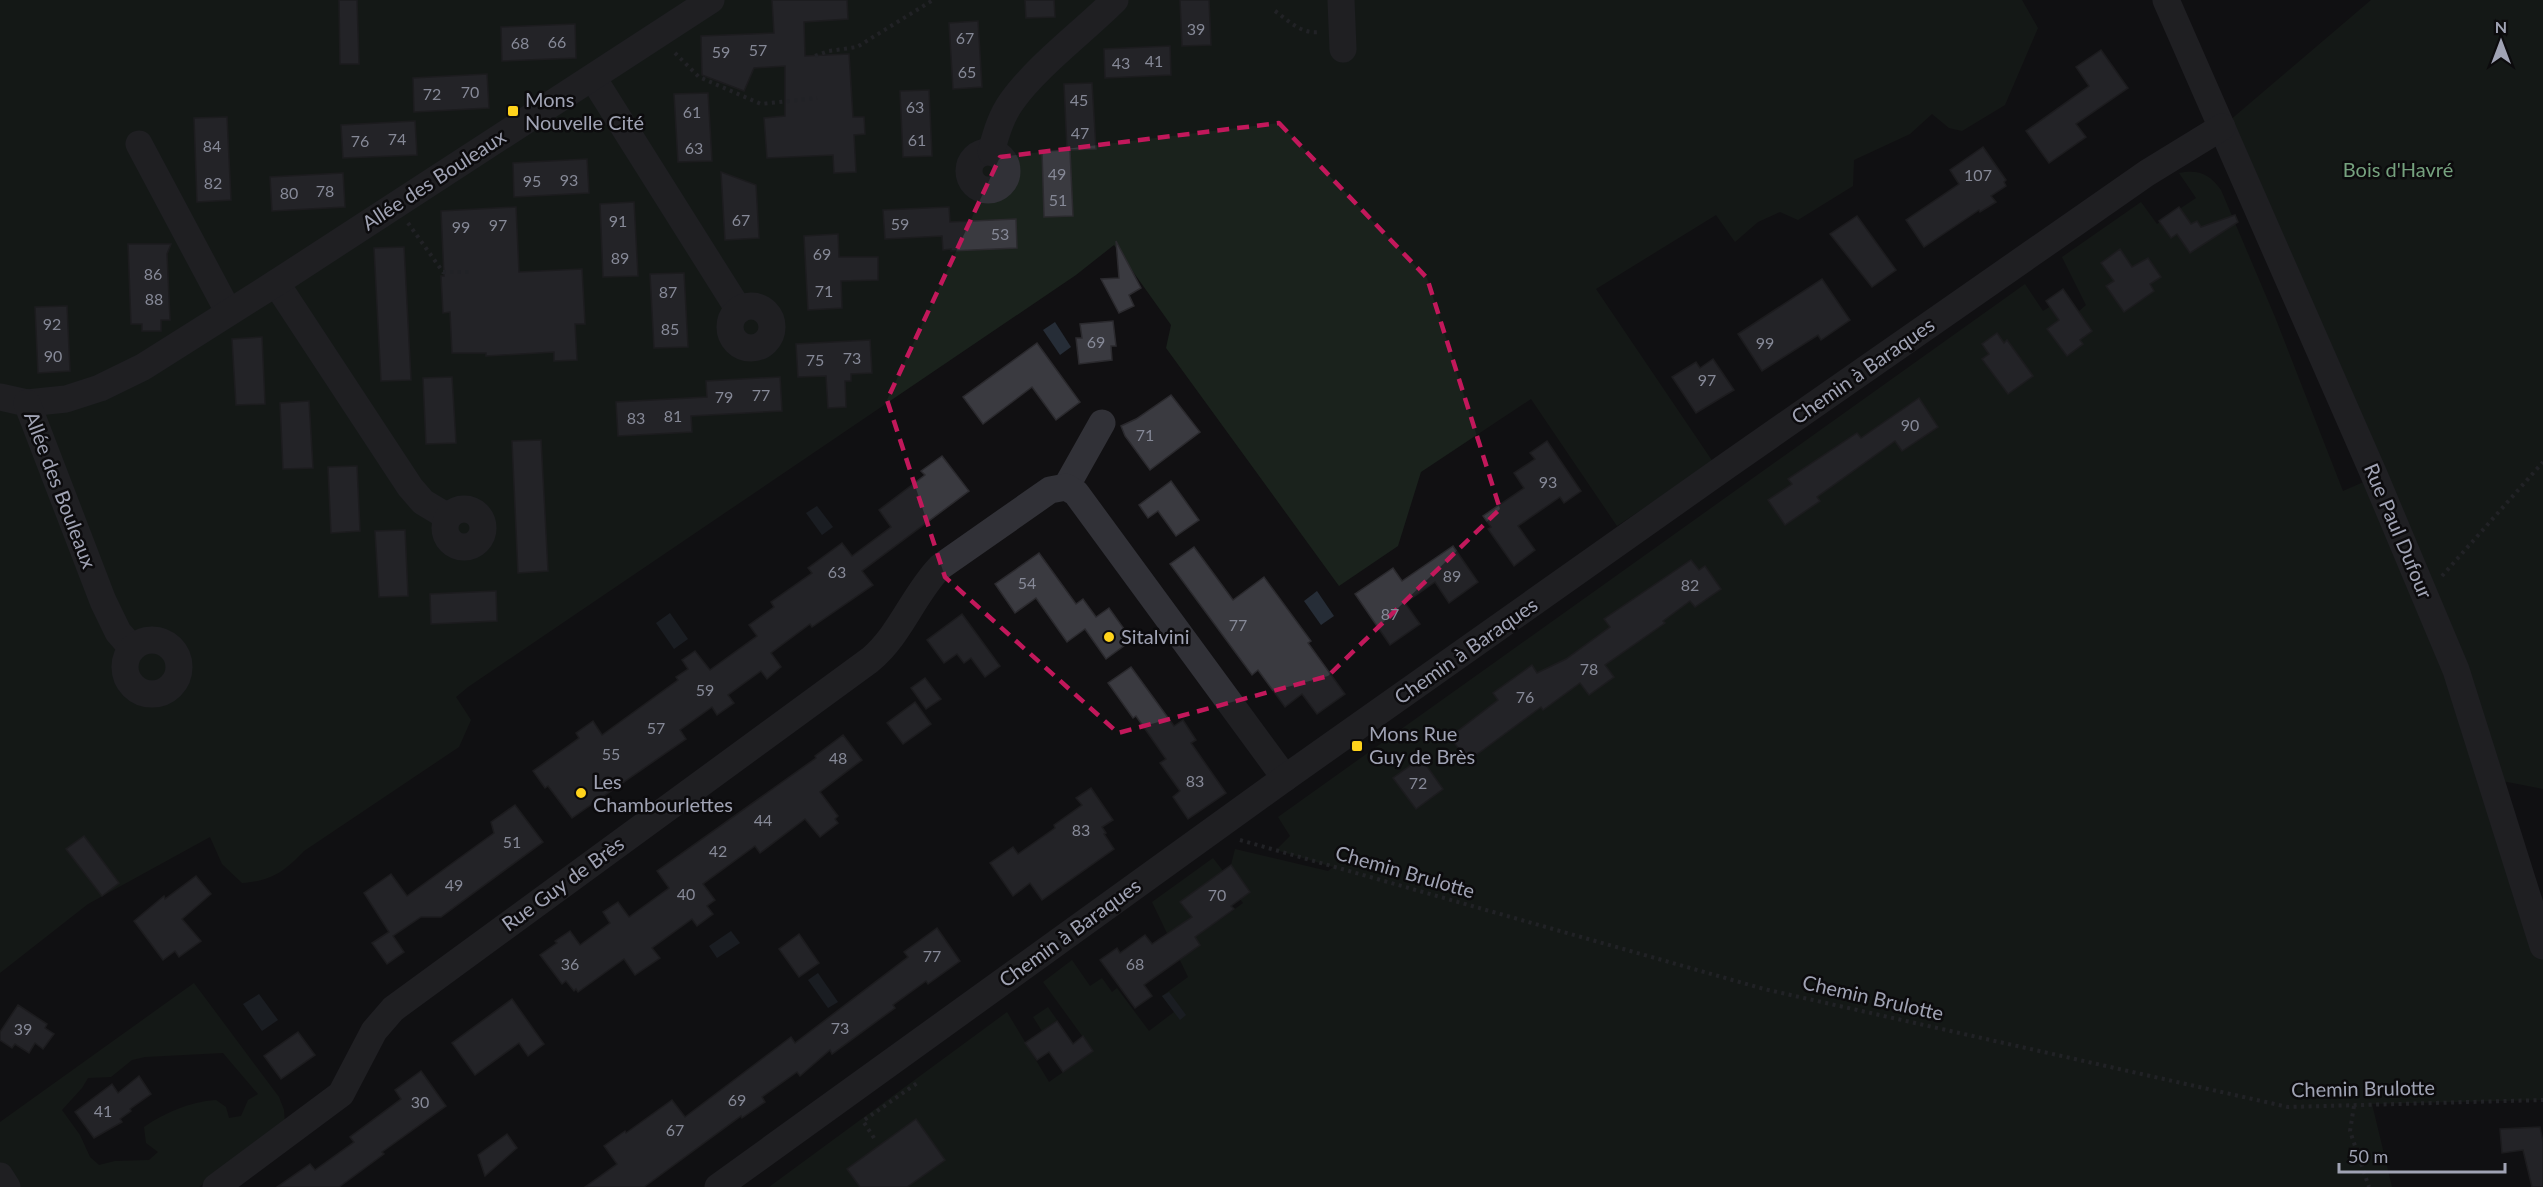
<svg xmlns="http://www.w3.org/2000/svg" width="2543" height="1187" viewBox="0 0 2543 1187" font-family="Lato,sans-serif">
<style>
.green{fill:#1a221c;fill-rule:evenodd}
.water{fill:#262d37}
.building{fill:#3a3a40;stroke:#2b2a2e;stroke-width:1.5}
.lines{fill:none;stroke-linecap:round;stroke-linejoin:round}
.path{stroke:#37383e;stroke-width:4;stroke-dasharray:3 4.5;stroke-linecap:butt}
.minor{stroke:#313137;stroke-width:27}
.marked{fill:none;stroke:#c2185b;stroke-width:4.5;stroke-dasharray:12 8;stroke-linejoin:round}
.poi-dot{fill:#ffd31b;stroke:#0c0b0d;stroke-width:2}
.labels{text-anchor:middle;stroke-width:5;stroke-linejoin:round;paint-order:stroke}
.number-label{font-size:16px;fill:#868997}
.poi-label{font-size:20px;fill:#a0a3b4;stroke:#0c0b0d;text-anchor:start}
.park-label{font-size:20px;fill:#75a17e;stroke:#0c0b0d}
.street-label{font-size:20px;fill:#a0a3b4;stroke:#0c0b0d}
</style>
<rect width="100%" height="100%" fill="#111012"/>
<g class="green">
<path d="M0,0H2022L2038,28L2005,105L1962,131L1949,128L1932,114L1910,134L1854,160L1853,186L1798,220L1780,212L1758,222L1735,242L1716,215L1596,289L1713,462L1617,526L1531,399L1421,472L1398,546L1339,586L1166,348L1171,325L1114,245L1076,275L468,687L456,697L471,720L459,747L304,851C284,872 271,881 242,883L222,864L210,837L88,904L0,973Z"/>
<path d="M2371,0H2543V789L2492,779L2543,946V1100L2372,1104L2392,1187H769L1007,1012L1049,1082L1093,1051L1043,982L1072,960L1090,986L1102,978L1112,992L1117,988L1149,1031L1174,1012L1162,996L1188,977L1152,902L1213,858L1223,871L1181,902L1200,928L1221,919L1243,903L1240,899L1250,891L1231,865L1235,849L1328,871L1333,867L1276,850L1290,836L1278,817L2025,284L2043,311L2067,296L2078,312L2086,305L2062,257L2141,202L2157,224L2196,198L2179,173C2198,169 2210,174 2221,190L2275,317L2343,491L2375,477L2222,127Z"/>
<path d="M194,983L279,1097L284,1110L285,1125L199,1187H14L0,1166V1122ZM223,1053L258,1094L248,1100L241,1116L229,1118L226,1107L216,1100C189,1102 166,1112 144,1127L146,1143L158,1152L149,1160L115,1161L99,1165L90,1157L80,1135L62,1110L82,1088L88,1078L111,1077L132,1060L145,1057Z"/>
<polygon points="1048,1007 1057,1020 1042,1031 1033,1017"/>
</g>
<g class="water">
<polygon points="1055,322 1071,347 1060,355 1043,330"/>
<polygon points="817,506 833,527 822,535 806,513"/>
<polygon points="1317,591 1334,616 1321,625 1304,601"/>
<polygon points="670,613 688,639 674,649 656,623"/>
<polygon points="731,931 740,943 717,958 709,946"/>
<polygon points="818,973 838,1002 828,1008 808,980"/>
<polygon points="1169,992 1186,1015 1180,1020 1162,996"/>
<polygon points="259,994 278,1020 262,1031 243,1004"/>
</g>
<g class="building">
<polygon points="339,0 357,0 359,64 340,64"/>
<polygon points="772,0 847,0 848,19 804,22 805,56 849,54 853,117 864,117 865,134 854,135 856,172 834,173 833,155 767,158 764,118 785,116 785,66 754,68 744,91 702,75 701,36 774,33"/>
<polygon points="1025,0 1054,0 1055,17 1026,18"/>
<polygon points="1180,0 1209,0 1211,45 1182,46"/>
<polygon points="978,21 982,87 953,89 949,23"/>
<polygon points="575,24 576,58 502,61 501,27"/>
<polygon points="1170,46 1171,75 1105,78 1104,49"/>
<polygon points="2101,50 2128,88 2076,124 2086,137 2049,163 2026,131 2089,86 2076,67"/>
<polygon points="487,74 489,108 414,112 413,78"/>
<polygon points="1092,83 1096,149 1067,150 1064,84"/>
<polygon points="929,90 932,156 903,157 900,91"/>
<polygon points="708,93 712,161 678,162 674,94"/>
<polygon points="227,117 231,200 197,202 194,118"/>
<polygon points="415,121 417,155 343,158 341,125"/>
<polygon points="1983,147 2006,180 2004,182 2006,186 1991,196 1996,202 1980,212 1979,210 1924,247 1906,220 1959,184 1950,170"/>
<polygon points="1070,150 1073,216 1044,217 1042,151"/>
<polygon points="587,159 589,193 514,197 513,163"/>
<polygon points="721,172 756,185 759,238 725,240"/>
<polygon points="343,173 345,207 272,211 270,177"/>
<polygon points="634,202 638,276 603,277 600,204"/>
<polygon points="516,207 519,272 582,269 585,324 575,324 577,360 554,361 554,352 486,356 486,353 452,353 450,312 443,313 441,276 444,276 441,211"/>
<polygon points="949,207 950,222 1016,219 1017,248 951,251 951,249 943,250 942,236 885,239 883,210"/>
<polygon points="2179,207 2191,224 2197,221 2201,227 2235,215 2238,222 2190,253 2177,234 2171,238 2159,221"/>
<polygon points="1857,216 1896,270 1872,287 1830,234"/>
<polygon points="838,234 839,257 878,257 878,280 841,281 842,308 808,310 804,236"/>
<polygon points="1116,241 1141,288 1129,295 1134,306 1119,313 1101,279 1119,278"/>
<polygon points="128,244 171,244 167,254 170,320 161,320 161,331 142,331 142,324 131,324"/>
<polygon points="404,247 411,380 381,381 374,248"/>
<polygon points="2120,249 2132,267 2148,258 2161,277 2150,284 2154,291 2124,312 2106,286 2114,281 2101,263"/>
<polygon points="684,273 688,347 654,348 650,274"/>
<polygon points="1822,279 1850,320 1821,340 1818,335 1762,371 1738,334"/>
<polygon points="2063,289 2092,331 2080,340 2083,344 2067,356 2047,329 2059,320 2046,301"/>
<polygon points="67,306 70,371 38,373 35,307"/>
<polygon points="1113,321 1116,346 1111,346 1112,360 1079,364 1076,338 1082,338 1080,324"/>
<polygon points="1997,333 2004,343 2007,340 2033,376 2008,394 1982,359 1989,354 1982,344"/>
<polygon points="262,337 265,404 236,405 232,339"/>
<polygon points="870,340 872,373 851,374 851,381 845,381 846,407 828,408 826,376 798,377 796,344"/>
<polygon points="1037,343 1080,402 1056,420 1032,387 983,424 963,397"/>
<polygon points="1713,359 1734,390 1696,413 1672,377 1696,362 1700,368"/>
<polygon points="452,377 456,443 426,444 423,378"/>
<polygon points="780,377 782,411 691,416 692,432 618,436 616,402 707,397 706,381"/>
<polygon points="1171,395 1200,432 1150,470 1125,436 1121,426 1136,419"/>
<polygon points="1919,398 1938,427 1902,451 1895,441 1817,497 1820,501 1785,525 1768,500 1792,484 1788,479 1857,433 1861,438"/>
<polygon points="309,401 313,468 283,469 280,403"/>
<polygon points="541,440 548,571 518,573 512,441"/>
<polygon points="1547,441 1581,491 1564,503 1560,497 1518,526 1535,550 1514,566 1488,529 1491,527 1483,516 1524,488 1514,473 1535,459 1530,453"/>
<polygon points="942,456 969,491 862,571 873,585 812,627 810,624 771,653 781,667 767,679 761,671 728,695 734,703 717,715 712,707 680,730 686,739 572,818 548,786 545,788 533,771 579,738 576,733 593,721 602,735 678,680 676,677 688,669 682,660 695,651 710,670 757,636 749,625 774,607 771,602 812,573 808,568 842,543 852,556 891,527 879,510 925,475 921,471"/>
<polygon points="357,466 360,531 331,533 328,467"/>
<polygon points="1171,481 1199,520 1176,536 1158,511 1148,518 1139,505"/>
<polygon points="405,530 408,596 379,597 375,531"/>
<polygon points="1453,546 1478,582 1449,603 1435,582 1405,603 1420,624 1390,645 1355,594 1393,568 1402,581"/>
<polygon points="1194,547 1233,600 1264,577 1311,641 1308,643 1345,694 1317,714 1302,694 1285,707 1258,670 1252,675 1170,564"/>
<polygon points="1039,553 1076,604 1083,599 1096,617 1109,608 1132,640 1106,659 1085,629 1067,642 1036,598 1015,613 995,584"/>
<polygon points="1691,560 1699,570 1705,566 1721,589 1695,607 1690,601 1663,621 1665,623 1605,665 1614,677 1589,695 1580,683 1543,710 1541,707 1468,761 1450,737 1498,700 1493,693 1532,665 1537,673 1566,659 1610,627 1604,619"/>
<polygon points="496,591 497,621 431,624 430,594"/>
<polygon points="962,614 1000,666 985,677 971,658 964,663 957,654 944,663 927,640"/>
<polygon points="1131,667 1174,726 1183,720 1196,740 1191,743 1226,793 1188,819 1173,797 1180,791 1160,763 1166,759 1136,716 1133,718 1108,683"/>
<polygon points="925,678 941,699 926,709 911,688"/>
<polygon points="915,702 931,724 903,744 887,723"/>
<polygon points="843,735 862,760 820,792 838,816 835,819 838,823 820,837 805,819 760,853 755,846 703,884 715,900 707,906 713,914 697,926 692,919 652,948 660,958 635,975 624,959 578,992 576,989 574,991 566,981 562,984 540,955 557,943 555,941 570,931 580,945 610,923 603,912 618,902 629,917 669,888 657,871 816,758 815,756"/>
<polygon points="1421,758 1443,789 1416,809 1393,778"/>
<polygon points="1091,788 1113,820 1102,827 1106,833 1104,834 1114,849 1042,900 1030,883 1013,896 990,863 1013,847 1018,854 1055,828 1054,825 1082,805 1076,798"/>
<polygon points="515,805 543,842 441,917 421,917 393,936 404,952 387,964 372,943 389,932 364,893 391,874 407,896 494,833 491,822"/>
<polygon points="84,836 119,883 102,896 66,849"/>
<polygon points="1231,865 1250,892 1231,906 1234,909 1195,937 1200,945 1144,985 1152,996 1135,1008 1100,960 1117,948 1120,953 1145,935 1152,944 1192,917 1180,902"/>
<polygon points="196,876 211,894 182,919 201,941 179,957 175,951 163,960 134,921 164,896 165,899"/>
<polygon points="937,928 960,961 928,984 926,981 893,1005 895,1008 832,1054 830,1050 800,1076 797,1072 762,1097 765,1102 742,1118 741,1116 644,1187 585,1187 617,1164 604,1146 625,1131 626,1133 672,1100 685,1117 791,1037 795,1043 908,957 904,952"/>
<polygon points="799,934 819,963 799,977 779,949"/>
<polygon points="512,999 544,1044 528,1056 519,1043 475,1075 452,1043"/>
<polygon points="18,1005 47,1024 45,1028 54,1034 43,1049 35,1043 29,1053 15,1044 12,1048 0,1040 0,1032"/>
<polygon points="1057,1021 1073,1044 1083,1036 1093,1051 1063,1072 1049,1052 1037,1060 1025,1043"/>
<polygon points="298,1032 315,1055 281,1079 264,1056"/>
<polygon points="421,1071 446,1106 382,1152 384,1154 339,1187 277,1187 310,1164 315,1170 354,1142 350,1137 401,1099 395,1090"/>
<polygon points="139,1076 151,1094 130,1109 131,1111 120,1119 122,1122 94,1138 75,1112 112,1084 118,1093"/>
<polygon points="916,1119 945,1160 907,1187 860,1187 847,1169"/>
<polygon points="2540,1127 2543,1142 2543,1187 2532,1187 2523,1150 2502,1153 2500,1129"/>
<polygon points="507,1134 517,1148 485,1176 478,1155"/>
</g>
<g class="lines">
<g class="path">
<path d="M1275,11C1289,21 1301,34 1319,32"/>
<polyline points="675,53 699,77 761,104 817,98"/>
<polyline points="815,56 829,51 857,47 933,0"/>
<polyline points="408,223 443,272 470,272"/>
<polyline points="2442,576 2543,462"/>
<polyline points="1240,840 1764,989 2288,1107 2543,1100"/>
<polyline points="2354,1106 2350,1131 2369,1187"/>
<polyline points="874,1138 863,1121 920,1081"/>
</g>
<g class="minor">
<polyline points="1341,0 1343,49"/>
<polyline points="2166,0 2375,477 2456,670 2543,946"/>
<polyline points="593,78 739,310"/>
<polyline points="139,144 228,311"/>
<circle cx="988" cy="171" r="19"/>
<path d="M991,152C996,134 1001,116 1012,101C1037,66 1084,31 1115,0"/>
<polyline points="276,283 410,487 423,502 448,517"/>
<circle cx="751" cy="327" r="21"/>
<polyline points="0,397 27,403 66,399 100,388 143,367 276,283 711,0"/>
<polyline points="27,403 103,601 118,632 132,648"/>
<polyline points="1066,487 1102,423"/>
<circle cx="464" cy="528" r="19"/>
<circle cx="152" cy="667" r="27"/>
<polyline points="0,1176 7,1187"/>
<path d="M216,1187L341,1094L374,1031L393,1009L870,660C901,634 913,595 940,567L1050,490L1066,487L1076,493L1285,778"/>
<polyline points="718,1187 1285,778 1728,465 2147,173 2222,127"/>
</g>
</g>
<path d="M0 0H2543V1187H0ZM1279,123L1427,278L1500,509L1328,676L1118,733L945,577L887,400L1000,157Z" fill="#111012" fill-opacity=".55" fill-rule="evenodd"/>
<path class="marked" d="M1279,123L1427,278L1500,509L1328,676L1118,733L945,577L887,400L1000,157Z"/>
<g class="poi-dot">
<rect x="507" y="105" width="12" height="12" rx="3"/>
<circle cx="1109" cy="637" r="6"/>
<rect x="1351" y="740" width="12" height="12" rx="3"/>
<circle cx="581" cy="793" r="6"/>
</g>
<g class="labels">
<g class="number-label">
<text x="1196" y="35">39</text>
<text x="965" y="44">67</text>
<text x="557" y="48">66</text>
<text x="520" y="49">68</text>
<text x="758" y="56">57</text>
<text x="721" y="58">59</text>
<text x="1154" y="67">41</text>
<text x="1121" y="69">43</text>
<text x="967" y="78">65</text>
<text x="470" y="98">70</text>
<text x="432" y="100">72</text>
<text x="1079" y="106">45</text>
<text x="915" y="113">63</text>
<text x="692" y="118">61</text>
<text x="1080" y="139">47</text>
<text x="397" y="145">74</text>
<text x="917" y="146">61</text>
<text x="360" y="147">76</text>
<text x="212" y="152">84</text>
<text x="694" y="154">63</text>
<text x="1057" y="180">49</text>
<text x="1978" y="181">107</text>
<text x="569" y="186">93</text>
<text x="532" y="187">95</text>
<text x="213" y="189">82</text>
<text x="325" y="197">78</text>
<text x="289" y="199">80</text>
<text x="1058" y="206">51</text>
<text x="741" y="226">67</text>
<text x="618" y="227">91</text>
<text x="900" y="230">59</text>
<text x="498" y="231">97</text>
<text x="461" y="233">99</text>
<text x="1000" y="240">53</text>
<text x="822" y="260">69</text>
<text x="620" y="264">89</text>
<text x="153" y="280">86</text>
<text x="824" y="297">71</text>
<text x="668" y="298">87</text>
<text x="154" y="305">88</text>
<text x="52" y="330">92</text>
<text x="670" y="335">85</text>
<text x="1096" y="348">69</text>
<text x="1765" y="349">99</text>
<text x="53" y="362">90</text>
<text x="852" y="364">73</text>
<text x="815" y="366">75</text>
<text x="1707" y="386">97</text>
<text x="761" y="401">77</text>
<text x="724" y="403">79</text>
<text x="673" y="422">81</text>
<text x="636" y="424">83</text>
<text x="1910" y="431">90</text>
<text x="1145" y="441">71</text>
<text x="1548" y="488">93</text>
<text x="837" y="578">63</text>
<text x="1452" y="582">89</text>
<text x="1027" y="589">54</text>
<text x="1690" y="591">82</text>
<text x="1390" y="620">87</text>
<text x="1238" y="631">77</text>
<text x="1589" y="675">78</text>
<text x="705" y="696">59</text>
<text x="1525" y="703">76</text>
<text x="656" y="734">57</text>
<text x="611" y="760">55</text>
<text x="838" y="764">48</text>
<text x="1195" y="787">83</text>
<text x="1418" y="789">72</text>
<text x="763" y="826">44</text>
<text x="1081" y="836">83</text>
<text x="512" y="848">51</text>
<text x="718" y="857">42</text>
<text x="454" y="891">49</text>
<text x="686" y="900">40</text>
<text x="1217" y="901">70</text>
<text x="932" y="962">77</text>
<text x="570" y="970">36</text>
<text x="1135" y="970">68</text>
<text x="840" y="1034">73</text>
<text x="23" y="1035">39</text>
<text x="737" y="1106">69</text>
<text x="420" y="1108">30</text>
<text x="103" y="1117">41</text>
<text x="675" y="1136">67</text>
</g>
<g class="poi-label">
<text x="525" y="107">Mons<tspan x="525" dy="23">Nouvelle Cité</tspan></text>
<text x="1121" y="644">Sitalvini</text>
<text x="1369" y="741">Mons Rue<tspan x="1369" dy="23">Guy de Brès</tspan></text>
<text x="593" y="789">Les<tspan x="593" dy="23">Chambourlettes</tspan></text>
</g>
<g class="park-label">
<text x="2398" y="177">Bois d'Havré</text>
</g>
<g class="street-label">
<text transform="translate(434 180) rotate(-33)" y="7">Allée des Bouleaux</text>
<text transform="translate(1863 371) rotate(-35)" y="7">Chemin à Baraques</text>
<text transform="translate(60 490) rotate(69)" y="7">Allée des Bouleaux</text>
<text transform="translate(2398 531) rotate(67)" y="7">Rue Paul Dufour</text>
<text transform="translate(1466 651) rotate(-35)" y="7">Chemin à Baraques</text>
<text transform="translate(1405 872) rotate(16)" y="7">Chemin Brulotte</text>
<text transform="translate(563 884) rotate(-36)" y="7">Rue Guy de Brès</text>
<text transform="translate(1070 933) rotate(-36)" y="7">Chemin à Baraques</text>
<text transform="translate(1873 998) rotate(13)" y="7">Chemin Brulotte</text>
<text transform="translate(2363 1089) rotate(-1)" y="7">Chemin Brulotte</text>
</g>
</g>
<g transform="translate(2501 42)" stroke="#0c0b0d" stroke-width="4.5" paint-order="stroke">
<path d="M0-4.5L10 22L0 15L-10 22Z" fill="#a0a3b4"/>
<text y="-9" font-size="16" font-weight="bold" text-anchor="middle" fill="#a0a3b4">N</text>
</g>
<path d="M2339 1163v9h166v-9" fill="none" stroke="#a0a3b4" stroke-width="3"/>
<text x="2348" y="1163" font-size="18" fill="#a0a3b4" stroke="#0c0b0d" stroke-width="4.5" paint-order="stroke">50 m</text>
</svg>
